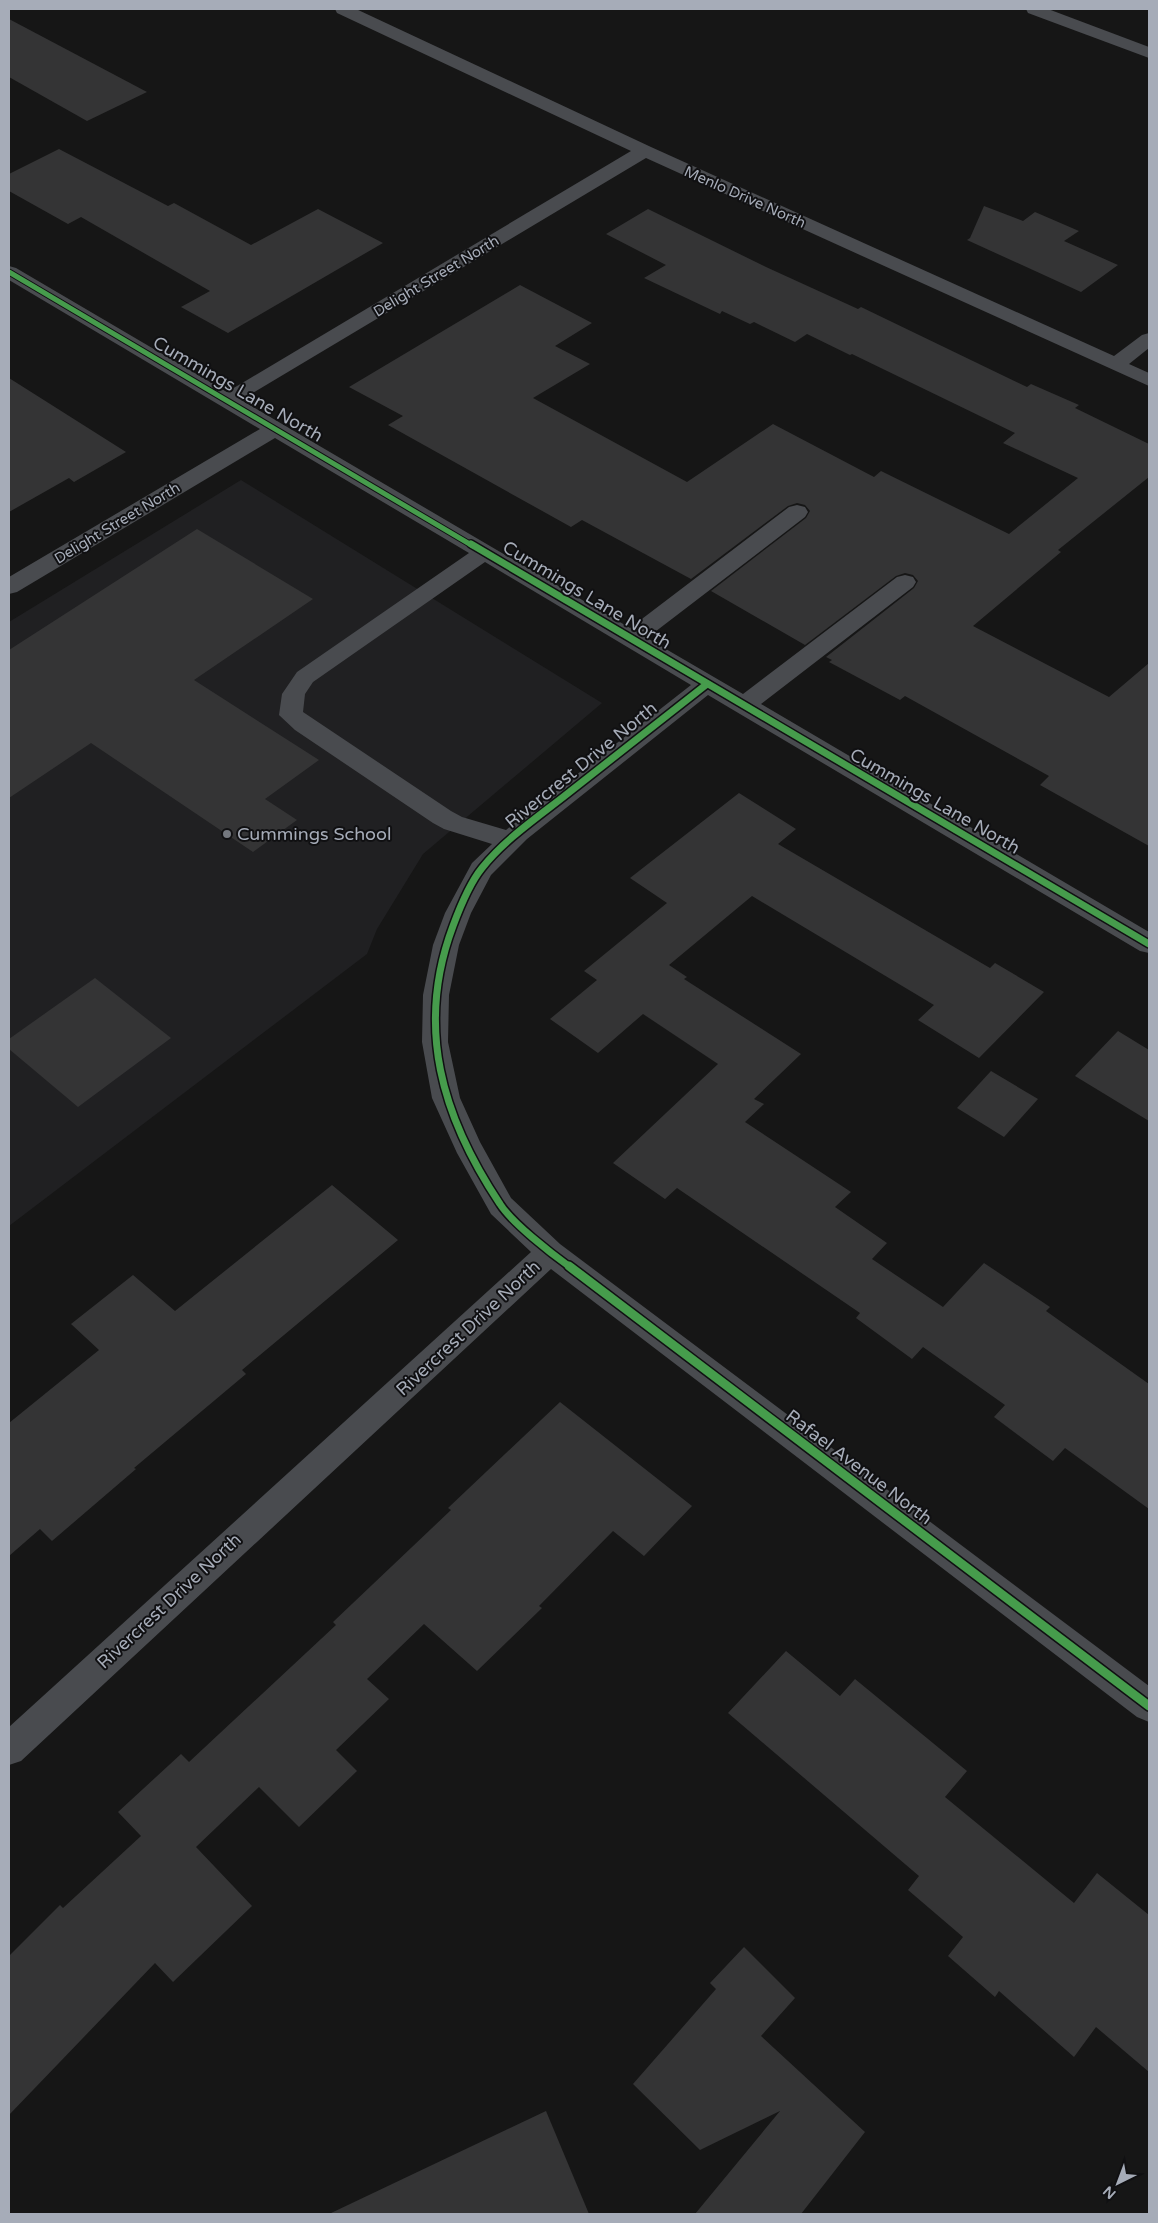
<svg xmlns="http://www.w3.org/2000/svg" width="1158" height="2223" viewBox="0 0 1158 2223" font-family="'Varela Round',sans-serif">
<style>
.built{fill:#202022}
.building{fill:#343435}
.lines{fill:none;stroke-linecap:round;stroke-linejoin:round}
.minor{fill:#494b4f;fill-rule:evenodd}
.cycleway-far2-casing{stroke:#101012;stroke-width:7}
.cycleway-far1-casing{stroke:#101012;stroke-width:10}
.cycleway-casing{stroke:#101012;stroke-width:12}
.cycleway-far2{stroke:#469c4c;stroke-width:5}
.cycleway-far1{stroke:#469c4c;stroke-width:7}
.cycleway{stroke:#469c4c;stroke-width:9}
.poi-dot{fill:#74787f;stroke:#101012;stroke-width:2}
.labels{text-anchor:middle;stroke-width:4;stroke-linejoin:round;paint-order:stroke}
.far-street-label{font-size:15px;fill:#a6acb8;stroke:#101012}
.street-label{font-size:18px;fill:#a6acb8;stroke:#101012}
.poi-label{font-size:18px;fill:#a6acb8;stroke:#101012;text-anchor:start}
</style>
<rect width="100%" height="100%" fill="#161616"/>
<polygon class="built" points="241,480 602,703 423,854 377,929 367,954 9,1226 9,622"/>
<g class="building">
<polygon points="9,19 147,92 87,121 9,77"/>
<polygon points="59,149 168,206 174,203 251,245 318,209 383,243 228,333 181,307 210,291 81,217 68,224 9,191 9,174"/>
<polygon points="984,206 1023,221 1035,212 1079,231 1064,241 1118,265 1081,292 967,240 970,238"/>
<polygon points="648,209 766,267 858,309 861,307 1027,387 1031,384 1079,405 1075,408 1149,444 1149,477 1058,550 1061,552 973,626 1109,697 1149,663 1149,846 1040,785 1049,776 905,696 900,700 829,662 832,660 826,657 914,588 918,581 913,575 905,573 896,576 805,645 711,591 806,518 810,511 805,505 797,503 788,506 691,579 582,520 571,527 388,425 403,416 349,387 520,285 592,323 555,346 590,364 533,398 687,482 773,424 874,477 881,471 1009,534 1078,478 1003,443 1015,433 852,354 850,355 807,334 795,342 754,322 750,324 722,311 720,314 644,278 666,265 606,234"/>
<polygon points="9,378 126,452 74,482 69,478 9,512"/>
<polygon points="197,529 313,599 194,680 319,760 265,799 297,820 253,852 91,743 9,798 9,650"/>
<polygon points="739,793 796,829 778,844 990,968 995,963 1044,992 979,1058 918,1020 934,1005 752,896 669,965 687,977 684,979 801,1054 754,1099 764,1104 745,1122 851,1192 835,1207 887,1243 872,1259 943,1307 984,1263 1050,1307 1046,1311 1149,1384 1149,1509 1065,1448 1053,1461 994,1417 1005,1405 923,1347 912,1359 856,1318 860,1313 677,1188 665,1199 613,1163 718,1064 643,1014 598,1053 550,1019 597,980 584,971 667,903 630,878"/>
<polygon points="95,978 171,1038 78,1107 9,1049 9,1039"/>
<polygon points="1118,1031 1149,1050 1149,1121 1075,1076"/>
<polygon points="991,1071 1038,1099 1004,1137 957,1108"/>
<polygon points="332,1185 398,1240 242,1370 246,1374 134,1468 136,1469 52,1541 40,1529 9,1556 9,1423 99,1350 71,1324 133,1275 175,1311"/>
<polygon points="560,1402 692,1506 644,1556 613,1531 539,1606 542,1608 477,1671 424,1624 367,1679 389,1699 336,1750 357,1771 299,1827 259,1787 196,1847 252,1906 173,1982 155,1963 9,2115 9,1956 60,1905 63,1908 141,1836 118,1812 181,1754 189,1762 336,1625 333,1622 451,1510 448,1508"/>
<polygon points="786,1651 840,1696 855,1679 967,1771 945,1797 1074,1903 1097,1873 1149,1915 1149,2072 1096,2027 1074,2057 999,1991 995,1997 948,1956 963,1937 908,1890 919,1876 728,1713"/>
<polygon points="744,1947 795,1998 761,2036 865,2132 801,2214 695,2214 780,2111 700,2150 633,2084 716,1989 710,1983"/>
<polygon points="546,2111 589,2214 329,2214"/>
</g>
<g class="lines">
<g class="minor">
<path d="M335,9H356L651,147L1114,356L1142,335L1149,333V348L1129,364L1149,373V386L646,158L241,400L630,628L789,507L797,505L805,507L808,512L805,517L647,638L743,694L897,577L905,575L913,577L916,582L913,587L761,704L1149,932V953L1140,951L708,695L527,839L491,875L471,913L459,945L449,995L448,1042L460,1098L480,1142L511,1198L560,1244L1149,1686V1722L1137,1717L551,1269L21,1761L9,1765V1727L531,1252L491,1214L457,1153L432,1098L422,1042L423,995L433,945L445,913L472,863L492,844L444,829L433,823L295,730L279,715L282,694L297,672L469,553L275,438L17,592L9,594V577L260,429L9,280V266L16,268L227,392L631,151L337,13ZM485,562L691,685L506,830L462,817L451,811L303,712L305,694L313,682Z"/>
<polygon points="1026,9 1048,9 1149,47 1149,58 1028,13"/>
</g>
<defs>
<polyline id="cycleway-far2" points="9,272 473,546"/>
<g id="cycleway-far1">
<polyline points="471,544 1149,944"/>
<path d="M570,1267C552,1254 512,1223 500,1204C442,1117 415,1027 453,926C460,907 469,884 482,868C505,839 538,817 567,794C614,757 660,721 707,684"/>
</g>
<polyline id="cycleway" points="569,1266 1149,1706"/>
</defs>
<use href="#cycleway-far2" class="cycleway-far2-casing"/>
<use href="#cycleway-far1" class="cycleway-far1-casing"/>
<use href="#cycleway" class="cycleway-casing"/>
<use href="#cycleway-far2" class="cycleway-far2"/>
<use href="#cycleway-far1" class="cycleway-far1"/>
<use href="#cycleway" class="cycleway"/>
</g>
<circle class="poi-dot" cx="227" cy="834" r="5"/>
<g class="labels">
<g class="far-street-label">
<text transform="translate(745 197) rotate(24)" y="5">Menlo Drive North</text>
<text transform="translate(436 276) rotate(-31)" y="5">Delight Street North</text>
<text transform="translate(117 523) rotate(-31)" y="5">Delight Street North</text>
</g>
<g class="street-label">
<text transform="translate(238 389) rotate(30)" y="6">Cummings Lane North</text>
<text transform="translate(587 595) rotate(31)" y="6">Cummings Lane North</text>
<text transform="translate(581 765) rotate(-39)" y="6">Rivercrest Drive North</text>
<text transform="translate(935 801) rotate(30)" y="6">Cummings Lane North</text>
<text transform="translate(468 1328) rotate(-43)" y="6">Rivercrest Drive North</text>
<text transform="translate(859 1467) rotate(37)" y="6">Rafael Avenue North</text>
<text transform="translate(169 1601) rotate(-43)" y="6">Rivercrest Drive North</text>
</g>
<g class="poi-label">
<text x="237" y="840">Cummings School</text>
</g>
</g>
<rect width="1158" height="2223" fill="none" stroke="#a6acb8" stroke-width="20"/>
<g transform="translate(1118 2183) rotate(222)" stroke="#101012" stroke-width="4" paint-order="stroke">
<path d="M0-4L9 19L0 12L-9 19Z" fill="#a6acb8"/>
<text y="-8" font-size="14" font-weight="bold" text-anchor="middle" fill="#a6acb8">N</text>
</g>
</svg>
